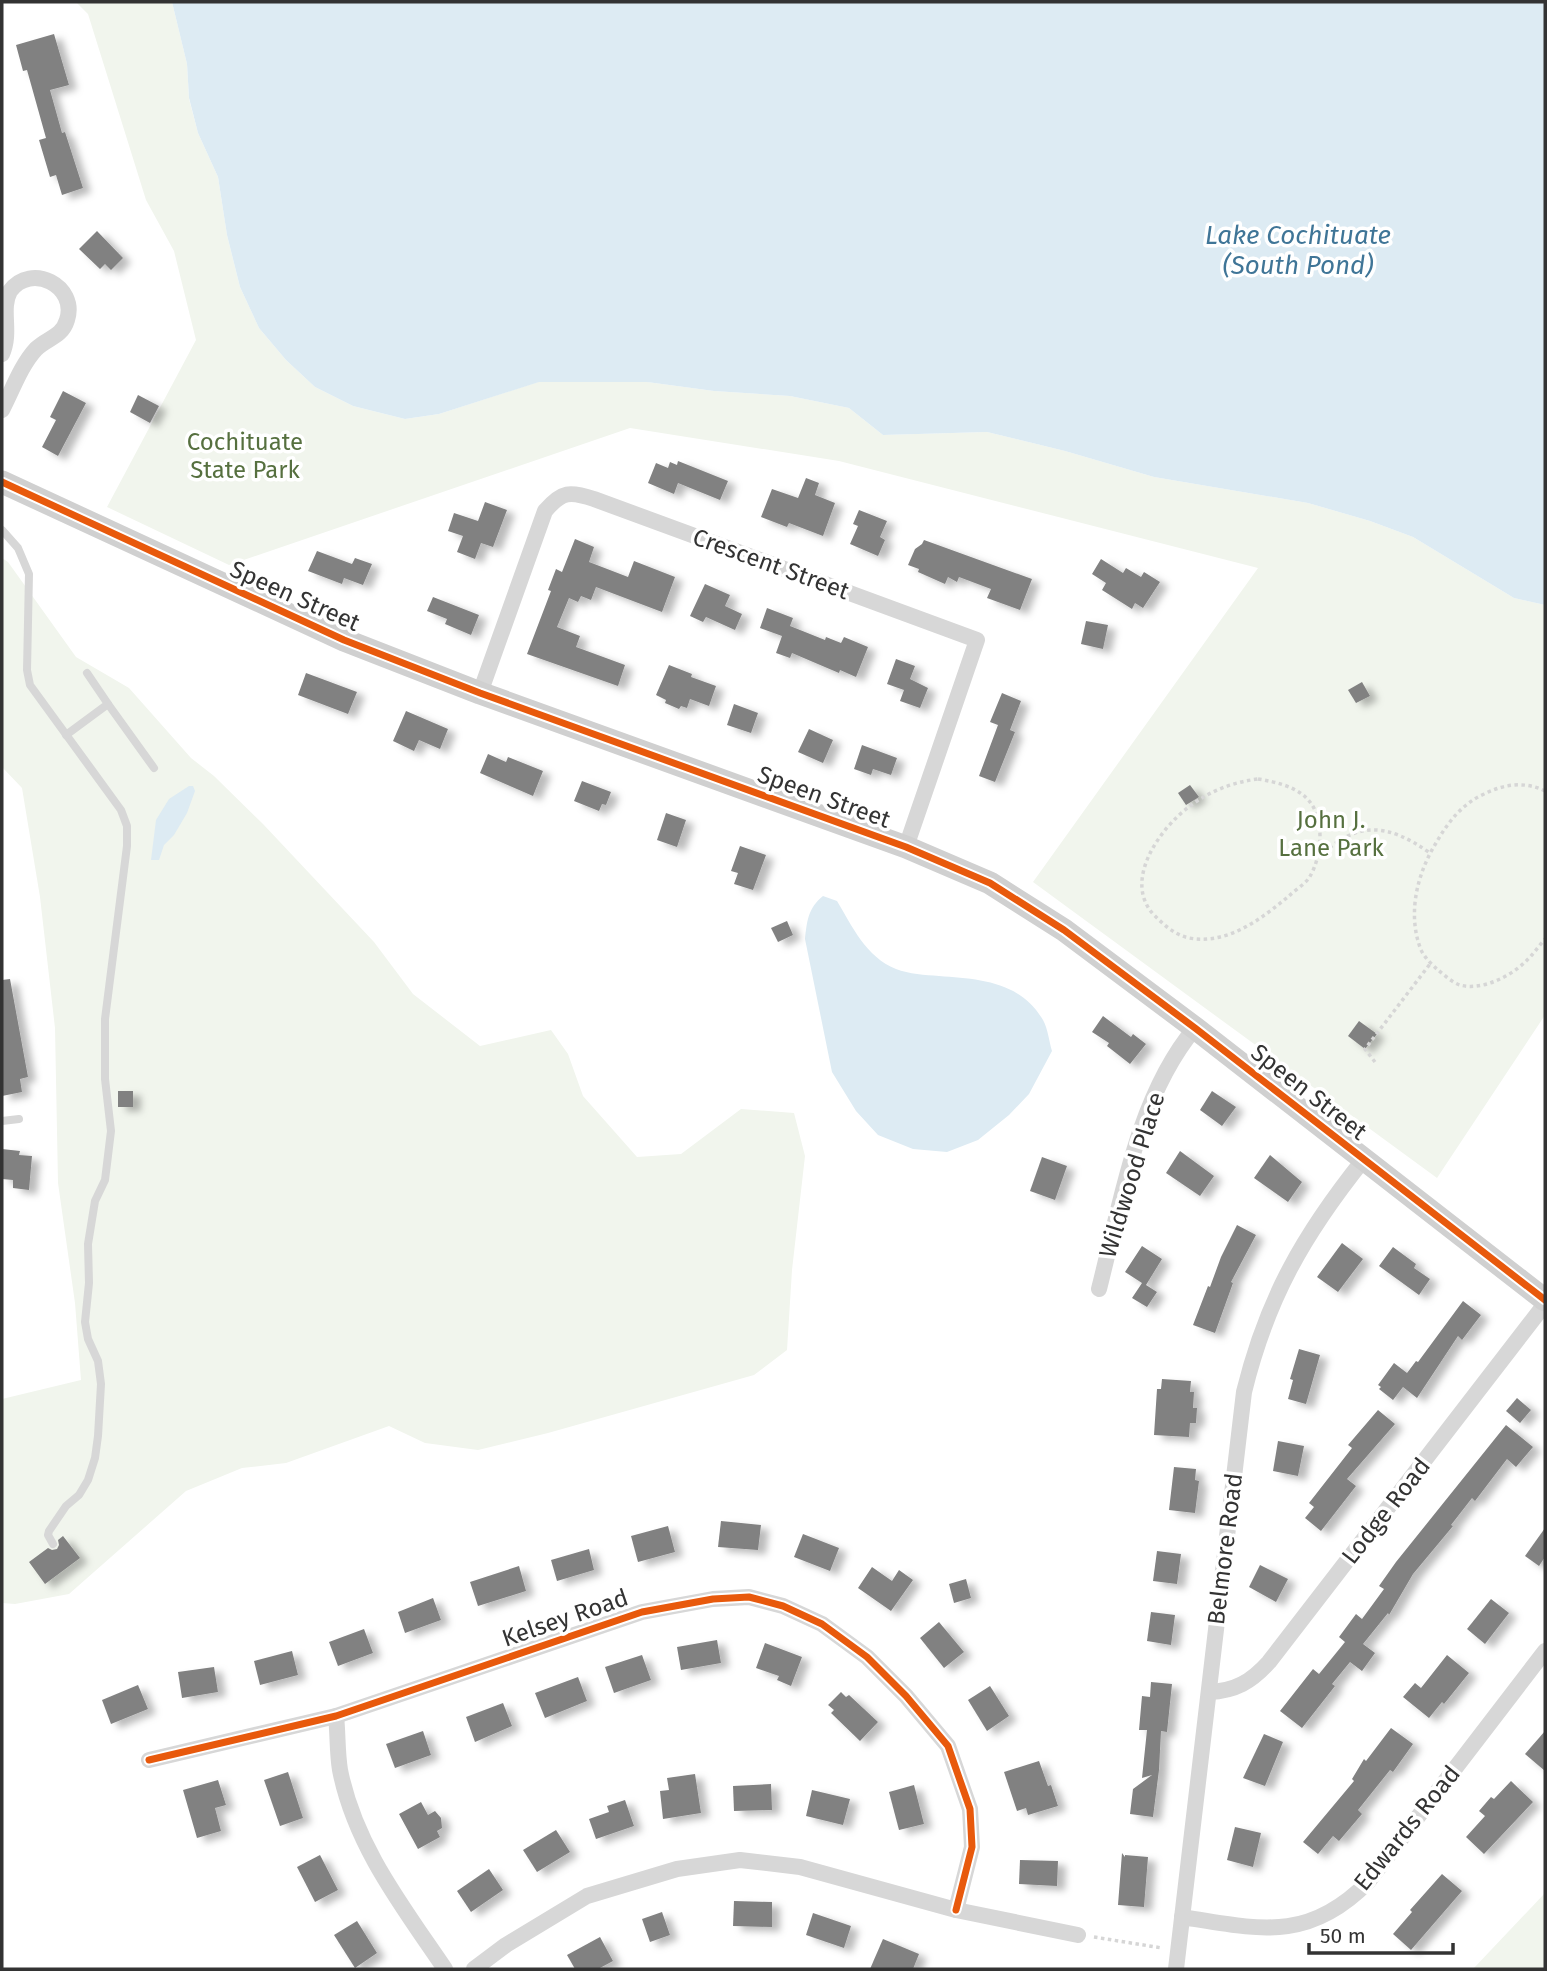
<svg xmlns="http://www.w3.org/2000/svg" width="1547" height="1971" viewBox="0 0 1547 1971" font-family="'Fira Sans',sans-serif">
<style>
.green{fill:#f1f5ed}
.water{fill:#ddebf3}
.building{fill:#818181;filter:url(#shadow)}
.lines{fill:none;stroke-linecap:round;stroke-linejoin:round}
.path{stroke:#d6d6d6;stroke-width:3.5;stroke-dasharray:3.5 3.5;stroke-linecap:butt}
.lane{stroke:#d7d7d7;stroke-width:8}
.street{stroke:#d7d7d7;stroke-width:16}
.secondary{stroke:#d0d0d0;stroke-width:23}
.cycleway-casing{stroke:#fff;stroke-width:11}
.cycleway{stroke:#e8590c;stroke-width:7}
.labels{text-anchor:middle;stroke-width:7;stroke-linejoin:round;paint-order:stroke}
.park-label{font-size:24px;fill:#56703f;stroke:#fff}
.street-label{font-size:24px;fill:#333;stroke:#fff}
.water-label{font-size:26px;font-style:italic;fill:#3f7597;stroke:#fff}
</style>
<defs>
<filter id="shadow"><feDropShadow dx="8" dy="4.5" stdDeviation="3.5" flood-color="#0004"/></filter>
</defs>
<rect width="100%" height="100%" fill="#fff"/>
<g class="green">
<polygon points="76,2 172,2 187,64 189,99 198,133 218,177 227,235 240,287 259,328 286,360 315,387 353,406 405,419 439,414 538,382 647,382 714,391 790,396 849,408 883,435 987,432 1065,451 1154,477 1308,503 1370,521 1413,537 1514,598 1545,605 1545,1015 1437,1178 1033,882 1258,568 839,461 630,428 229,565 107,507 196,340 174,251 146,200 88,14"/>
<polygon points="2,558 8,562 76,657 129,688 191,758 214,776 263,824 374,942 413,994 480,1046 551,1030 568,1054 583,1096 637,1157 681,1154 741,1109 794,1113 805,1156 792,1270 787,1350 754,1375 548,1433 478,1450 425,1443 389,1426 286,1463 242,1468 186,1491 69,1594 15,1604 2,1603 2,1399 81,1380 75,1303 58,1183 55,1028 40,897 22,788 2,767"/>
<polygon points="1545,1893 1545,1969 1473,1969"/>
</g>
<g class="water">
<polygon points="172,2 1545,2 1545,605 1514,598 1413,537 1370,521 1308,503 1154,477 1065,451 987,432 883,435 849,408 790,396 714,391 647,382 539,382 439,414 405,419 353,406 315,387 286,360 259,328 240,287 227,235 218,177 198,133 189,98 187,64"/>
<polygon points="189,786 193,786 195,791 187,813 174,835 164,845 159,860 151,860 156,820 169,799"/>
<path d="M823,896L837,901C852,926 866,957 896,969C909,974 925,975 939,976C979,979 1020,981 1043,1020C1048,1029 1049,1041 1052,1051L1029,1094L1009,1115L978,1140L947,1152L913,1149L878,1135L856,1111L832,1072L805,939C807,921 808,908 823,896Z"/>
</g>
<g class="building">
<polygon points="54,34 69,85 50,90 62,133 65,132 83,188 62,195 56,175 50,177 39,140 46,138 27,70 23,71 16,45"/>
<polygon points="97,231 123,258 111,270 105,264 100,269 79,249"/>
<polygon points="63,391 86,403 58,456 42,447 56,420 50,417"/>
<polygon points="138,395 159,406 150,423 130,412"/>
<polygon points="678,461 728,481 720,500 678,483 674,494 648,483 656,463 668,468 670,462 677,465"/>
<polygon points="806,478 819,483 815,495 835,503 823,536 789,523 787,527 761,517 772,489 798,498"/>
<polygon points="485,502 507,510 493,547 481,543 475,559 457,552 463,536 448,531 454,513 478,521"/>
<polygon points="859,510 887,521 880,537 885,540 878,556 850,544 858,526 853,524"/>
<polygon points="575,539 594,547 589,562 628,577 634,561 675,577 662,612 596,587 591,600 581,596 578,602 569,598 557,627 580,636 576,647 625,665 618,686 527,654 551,591 548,590 556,569 562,572"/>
<polygon points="924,540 1032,579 1020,610 987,598 991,589 959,577 957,582 948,577 945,584 918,572 919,569 908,565 915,549 922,544"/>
<polygon points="317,551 352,564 355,558 372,564 363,585 344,578 342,584 308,571"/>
<polygon points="1101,559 1123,573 1126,568 1141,577 1144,572 1160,582 1143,608 1135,603 1132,609 1102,590 1106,583 1092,574"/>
<polygon points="705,584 730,595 725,606 742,614 735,630 706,617 703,622 690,616"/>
<polygon points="433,597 479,615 471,635 445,624 447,619 427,611"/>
<polygon points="767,608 793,618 790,626 825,640 826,637 841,643 844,637 868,647 856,677 840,670 839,673 792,653 790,658 776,653 782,636 760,628"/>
<polygon points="1086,621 1108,625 1103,649 1081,644"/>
<polygon points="896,659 915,666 910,679 928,688 920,708 900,701 904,690 887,684"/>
<polygon points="669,665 692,674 691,677 716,686 709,706 690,699 687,708 681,706 679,709 665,703 666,700 656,695"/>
<polygon points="306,673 357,692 348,714 298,695"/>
<polygon points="1362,682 1370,696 1356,703 1348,690"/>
<polygon points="1002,693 1021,701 1010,730 1015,732 995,782 979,776 998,725 990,722"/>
<polygon points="734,704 758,713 751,733 727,725"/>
<polygon points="406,711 448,729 440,749 419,740 414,751 393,741"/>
<polygon points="809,729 833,740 823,763 798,752"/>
<polygon points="862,745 897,758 891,775 873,769 871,775 854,769"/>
<polygon points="488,754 506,762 508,757 543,771 533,796 480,773"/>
<polygon points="582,781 611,792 606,805 602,804 599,811 574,801"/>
<polygon points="1190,785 1199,797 1186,805 1178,793"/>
<polygon points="666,813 686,820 677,847 657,840"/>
<polygon points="740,846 766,855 753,890 734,884 738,873 731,871"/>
<polygon points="787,921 793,935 778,942 771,928"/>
<polygon points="10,979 28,1077 20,1079 22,1092 2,1096 2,980"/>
<polygon points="1103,1016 1131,1037 1133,1034 1146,1044 1130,1064 1107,1046 1109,1043 1092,1032"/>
<polygon points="1359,1021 1377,1034 1365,1049 1348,1036"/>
<rect x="118" y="1091" width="15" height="16"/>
<polygon points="1212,1091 1236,1107 1222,1126 1200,1110"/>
<polygon points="2,1149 20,1151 19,1155 32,1156 29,1190 13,1188 13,1180 2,1179"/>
<polygon points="1180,1151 1214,1176 1200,1196 1166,1173"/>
<polygon points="1270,1155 1302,1182 1288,1202 1254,1178"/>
<polygon points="1042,1157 1067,1166 1055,1200 1030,1191"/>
<polygon points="1237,1225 1256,1235 1231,1282 1233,1283 1215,1333 1193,1325 1208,1286 1210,1287 1221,1257"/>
<polygon points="1342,1243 1363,1259 1338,1292 1317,1277"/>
<polygon points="1142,1246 1162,1259 1146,1285 1157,1292 1147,1307 1132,1298 1142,1283 1125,1272"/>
<polygon points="1393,1247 1416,1264 1414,1268 1430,1279 1419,1295 1379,1266"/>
<polygon points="1463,1301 1481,1315 1462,1340 1458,1336 1417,1398 1403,1387 1393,1400 1379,1389 1381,1387 1378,1385 1394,1363 1407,1373 1416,1361 1418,1362"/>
<polygon points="1299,1349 1320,1355 1306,1404 1288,1399 1293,1380 1290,1379"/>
<polygon points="1162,1379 1191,1381 1190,1392 1194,1392 1193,1408 1197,1408 1196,1423 1190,1423 1189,1437 1154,1435 1157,1389 1161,1389"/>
<polygon points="1517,1398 1531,1410 1520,1423 1506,1411"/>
<polygon points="1378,1410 1395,1424 1347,1479 1356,1486 1321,1531 1305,1518 1314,1507 1309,1503 1352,1448 1348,1445"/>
<polygon points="1506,1425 1533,1447 1516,1467 1507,1459 1475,1501 1472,1498 1451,1525 1453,1526 1413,1574 1389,1615 1388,1613 1363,1644 1375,1653 1362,1671 1350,1662 1332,1684 1335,1686 1302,1728 1280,1711 1313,1669 1319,1674 1345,1642 1339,1637 1356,1614 1362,1619 1384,1589 1379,1586 1396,1562"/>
<polygon points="1278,1441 1304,1446 1298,1476 1273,1471"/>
<polygon points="1174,1467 1196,1469 1195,1480 1199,1481 1195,1513 1169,1510"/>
<polygon points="721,1521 761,1525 758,1550 718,1547"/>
<polygon points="668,1526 675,1552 638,1562 631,1536"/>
<polygon points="1545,1528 1545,1557 1539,1566 1525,1556"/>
<polygon points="803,1534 839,1548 830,1571 794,1557"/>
<polygon points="63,1536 80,1558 45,1584 29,1562 48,1548 52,1550 57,1549 59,1545 58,1540"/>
<polygon points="589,1549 594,1570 557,1581 551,1560"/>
<polygon points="1157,1551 1181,1554 1177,1584 1153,1581"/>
<polygon points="1260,1565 1288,1579 1276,1602 1249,1587"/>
<polygon points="519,1566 526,1591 478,1606 470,1582"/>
<polygon points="872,1567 892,1581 899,1570 913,1580 891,1611 858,1588"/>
<polygon points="966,1579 971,1598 954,1603 949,1584"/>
<polygon points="433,1598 441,1620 405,1633 398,1612"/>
<polygon points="1491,1599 1509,1613 1485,1644 1467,1629"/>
<polygon points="1151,1612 1175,1615 1171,1645 1147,1641"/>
<polygon points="939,1622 964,1652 944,1668 920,1638"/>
<polygon points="364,1629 373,1653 338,1666 329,1642"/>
<polygon points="717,1640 721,1663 681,1670 677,1647"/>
<polygon points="765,1643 802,1657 791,1686 777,1680 779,1676 756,1668"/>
<polygon points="292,1651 298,1675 260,1685 254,1661"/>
<polygon points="642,1655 651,1680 614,1693 605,1667"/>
<polygon points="1447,1655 1469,1673 1444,1704 1442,1702 1429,1718 1403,1697 1415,1683 1421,1688"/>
<polygon points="214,1667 218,1692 182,1698 178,1672"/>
<polygon points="578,1677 587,1701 545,1718 535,1693"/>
<polygon points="1151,1682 1172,1684 1167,1732 1161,1731 1159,1770 1153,1817 1130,1814 1133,1789 1152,1775 1142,1778 1147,1730 1139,1730 1142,1696 1150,1697"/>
<polygon points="138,1685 148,1709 111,1724 102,1700"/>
<polygon points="990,1686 1009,1716 987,1731 968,1700"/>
<polygon points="841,1692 846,1697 849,1695 878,1722 860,1741 831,1713 834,1710 828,1705"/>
<polygon points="503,1703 512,1726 475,1742 466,1717"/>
<polygon points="1391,1728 1413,1744 1393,1772 1390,1770 1358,1810 1362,1814 1339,1841 1333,1836 1318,1854 1303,1842 1354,1781 1352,1779 1364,1759 1366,1761"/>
<polygon points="423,1731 431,1755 395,1768 386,1744"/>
<polygon points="1545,1731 1545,1771 1525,1754"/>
<polygon points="1264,1734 1283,1742 1265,1786 1243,1778"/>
<polygon points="1039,1761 1048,1786 1051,1785 1058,1806 1028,1815 1026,1808 1017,1811 1004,1772"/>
<polygon points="288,1772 303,1818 280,1826 264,1780"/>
<polygon points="695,1774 701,1813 663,1819 660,1791 669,1790 667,1778"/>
<polygon points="218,1780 226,1805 215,1808 221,1831 197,1838 183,1790"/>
<polygon points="1511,1781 1533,1802 1484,1854 1466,1837 1485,1816 1479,1811 1491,1797 1494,1799"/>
<polygon points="771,1784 772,1810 734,1811 733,1786"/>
<polygon points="914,1785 924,1824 899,1830 889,1792"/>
<polygon points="812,1790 850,1799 843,1825 806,1816"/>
<polygon points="625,1800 634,1826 596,1839 589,1819 609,1812 607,1806"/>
<polygon points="421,1802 428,1815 435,1811 441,1818 442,1828 437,1831 440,1837 418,1849 399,1814"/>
<polygon points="1235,1827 1261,1833 1253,1867 1227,1860"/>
<polygon points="556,1830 570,1852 537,1872 523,1850"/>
<polygon points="1122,1853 1125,1857 1125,1855 1148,1857 1144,1907 1118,1905"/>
<polygon points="320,1855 338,1890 315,1902 297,1867"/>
<polygon points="1020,1860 1058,1861 1057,1886 1019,1884"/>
<polygon points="489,1869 503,1890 471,1912 457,1891"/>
<polygon points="1442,1874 1462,1891 1411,1950 1393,1934 1412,1912 1410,1910"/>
<polygon points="734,1901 772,1902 772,1927 733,1926"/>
<polygon points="662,1912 670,1935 650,1942 642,1919"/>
<polygon points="813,1913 851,1926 844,1948 806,1935"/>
<polygon points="357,1921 377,1953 355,1968 334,1935"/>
<polygon points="600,1937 613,1961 598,1969 575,1969 567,1955"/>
<polygon points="883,1939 919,1954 913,1969 870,1969"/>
</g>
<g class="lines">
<g class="path">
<path d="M1258,779C1295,785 1320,796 1320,837C1320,851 1316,867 1309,878C1304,885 1295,890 1289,896C1261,919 1228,945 1189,938C1175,935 1164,925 1154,915C1122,881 1160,828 1190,806C1210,791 1233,782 1258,779Z"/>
<path d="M1545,791C1525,781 1504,784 1484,794C1462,804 1448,822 1436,843C1417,874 1407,914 1421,950C1425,958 1432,965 1438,970C1444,975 1453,983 1460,985C1481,991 1509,977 1524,963C1532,956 1538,947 1545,939"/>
<path d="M1319,857C1358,820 1387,823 1430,853"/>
<polyline points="1375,1062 1365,1049 1430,964"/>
<polyline points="1094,1937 1162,1948"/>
</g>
<g class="lane">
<polyline points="2,530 18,548 29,574 27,670 30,685 121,810 127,826 127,846 105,1019 105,1079 111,1131 105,1180 95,1201 88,1244 89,1283 85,1322 88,1339 98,1361 101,1384 98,1436 95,1458 88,1480 79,1495 66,1506 49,1531 48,1535 53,1544"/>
<polyline points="108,704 154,768"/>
<polyline points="66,735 108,704 87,673"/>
<polyline points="2,1121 19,1119"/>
</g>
<g class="street">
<path d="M2,354C12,331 0,310 10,291C31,262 78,286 67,320C62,337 47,338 36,349C21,365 12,391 2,410"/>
<path d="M480,693L545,511C562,491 570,491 594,499L977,640L906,847"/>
<path d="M1099,1289C1121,1203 1137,1097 1195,1028"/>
<path d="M1209,1692C1235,1691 1251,1682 1269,1662L1545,1304"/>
<path d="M336,1716C338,1733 337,1752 340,1770C355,1846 403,1907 445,1969"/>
<polyline points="149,1760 336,1716 642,1612 713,1599 749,1597 783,1606 822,1624 867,1657 906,1696 948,1746 970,1809 972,1847 956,1910"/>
<path d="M1182,1917C1258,1929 1308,1943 1368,1882L1545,1651"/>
<polyline points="474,1969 506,1945 587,1896 677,1869 740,1860 800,1867 956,1910 1078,1935"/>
<path d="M1176,1969L1244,1392C1267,1298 1304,1234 1364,1159"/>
</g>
<polyline class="secondary" points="2,482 344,640 480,693 906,847 990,883 1064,930 1195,1028 1545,1300"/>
<defs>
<g id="cycleway">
<polyline points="2,482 344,640 480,693 906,847 990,883 1064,930 1195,1028 1545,1300"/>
<polyline points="149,1760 336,1716 642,1612 713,1599 749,1597 783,1606 822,1624 867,1657 906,1696 948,1746 970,1809 972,1847 956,1910"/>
</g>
</defs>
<use href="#cycleway" class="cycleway-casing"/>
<use href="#cycleway" class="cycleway"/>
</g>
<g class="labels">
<g class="park-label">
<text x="245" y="450">Cochituate<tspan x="245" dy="28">State Park</tspan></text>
<text x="1331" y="828">John J.<tspan x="1331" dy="28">Lane Park</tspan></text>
</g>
<g class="street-label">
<text transform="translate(771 564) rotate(20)" y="8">Crescent Street</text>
<text transform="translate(295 596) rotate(24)" y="8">Speen Street</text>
<text transform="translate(824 797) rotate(20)" y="8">Speen Street</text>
<text transform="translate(1309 1092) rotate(38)" y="8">Speen Street</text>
<text transform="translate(1132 1175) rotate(-73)" y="8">Wildwood Place</text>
<text transform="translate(1386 1511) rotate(-52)" y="8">Lodge Road</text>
<text transform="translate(1225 1549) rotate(-83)" y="8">Belmore Road</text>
<text transform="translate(565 1618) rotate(-19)" y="8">Kelsey Road</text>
<text transform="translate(1407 1828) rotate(-51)" y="8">Edwards Road</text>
</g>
<g class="water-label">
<text x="1298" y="244">Lake Cochituate<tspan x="1298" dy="30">(South Pond)</tspan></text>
</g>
</g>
<rect width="1547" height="1971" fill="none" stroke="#333333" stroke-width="7"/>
<path d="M1309 1943v10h144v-10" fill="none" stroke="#333333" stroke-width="3.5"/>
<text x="1320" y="1943" font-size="21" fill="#333333" stroke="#ffffff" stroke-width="5" paint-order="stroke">50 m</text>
</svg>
